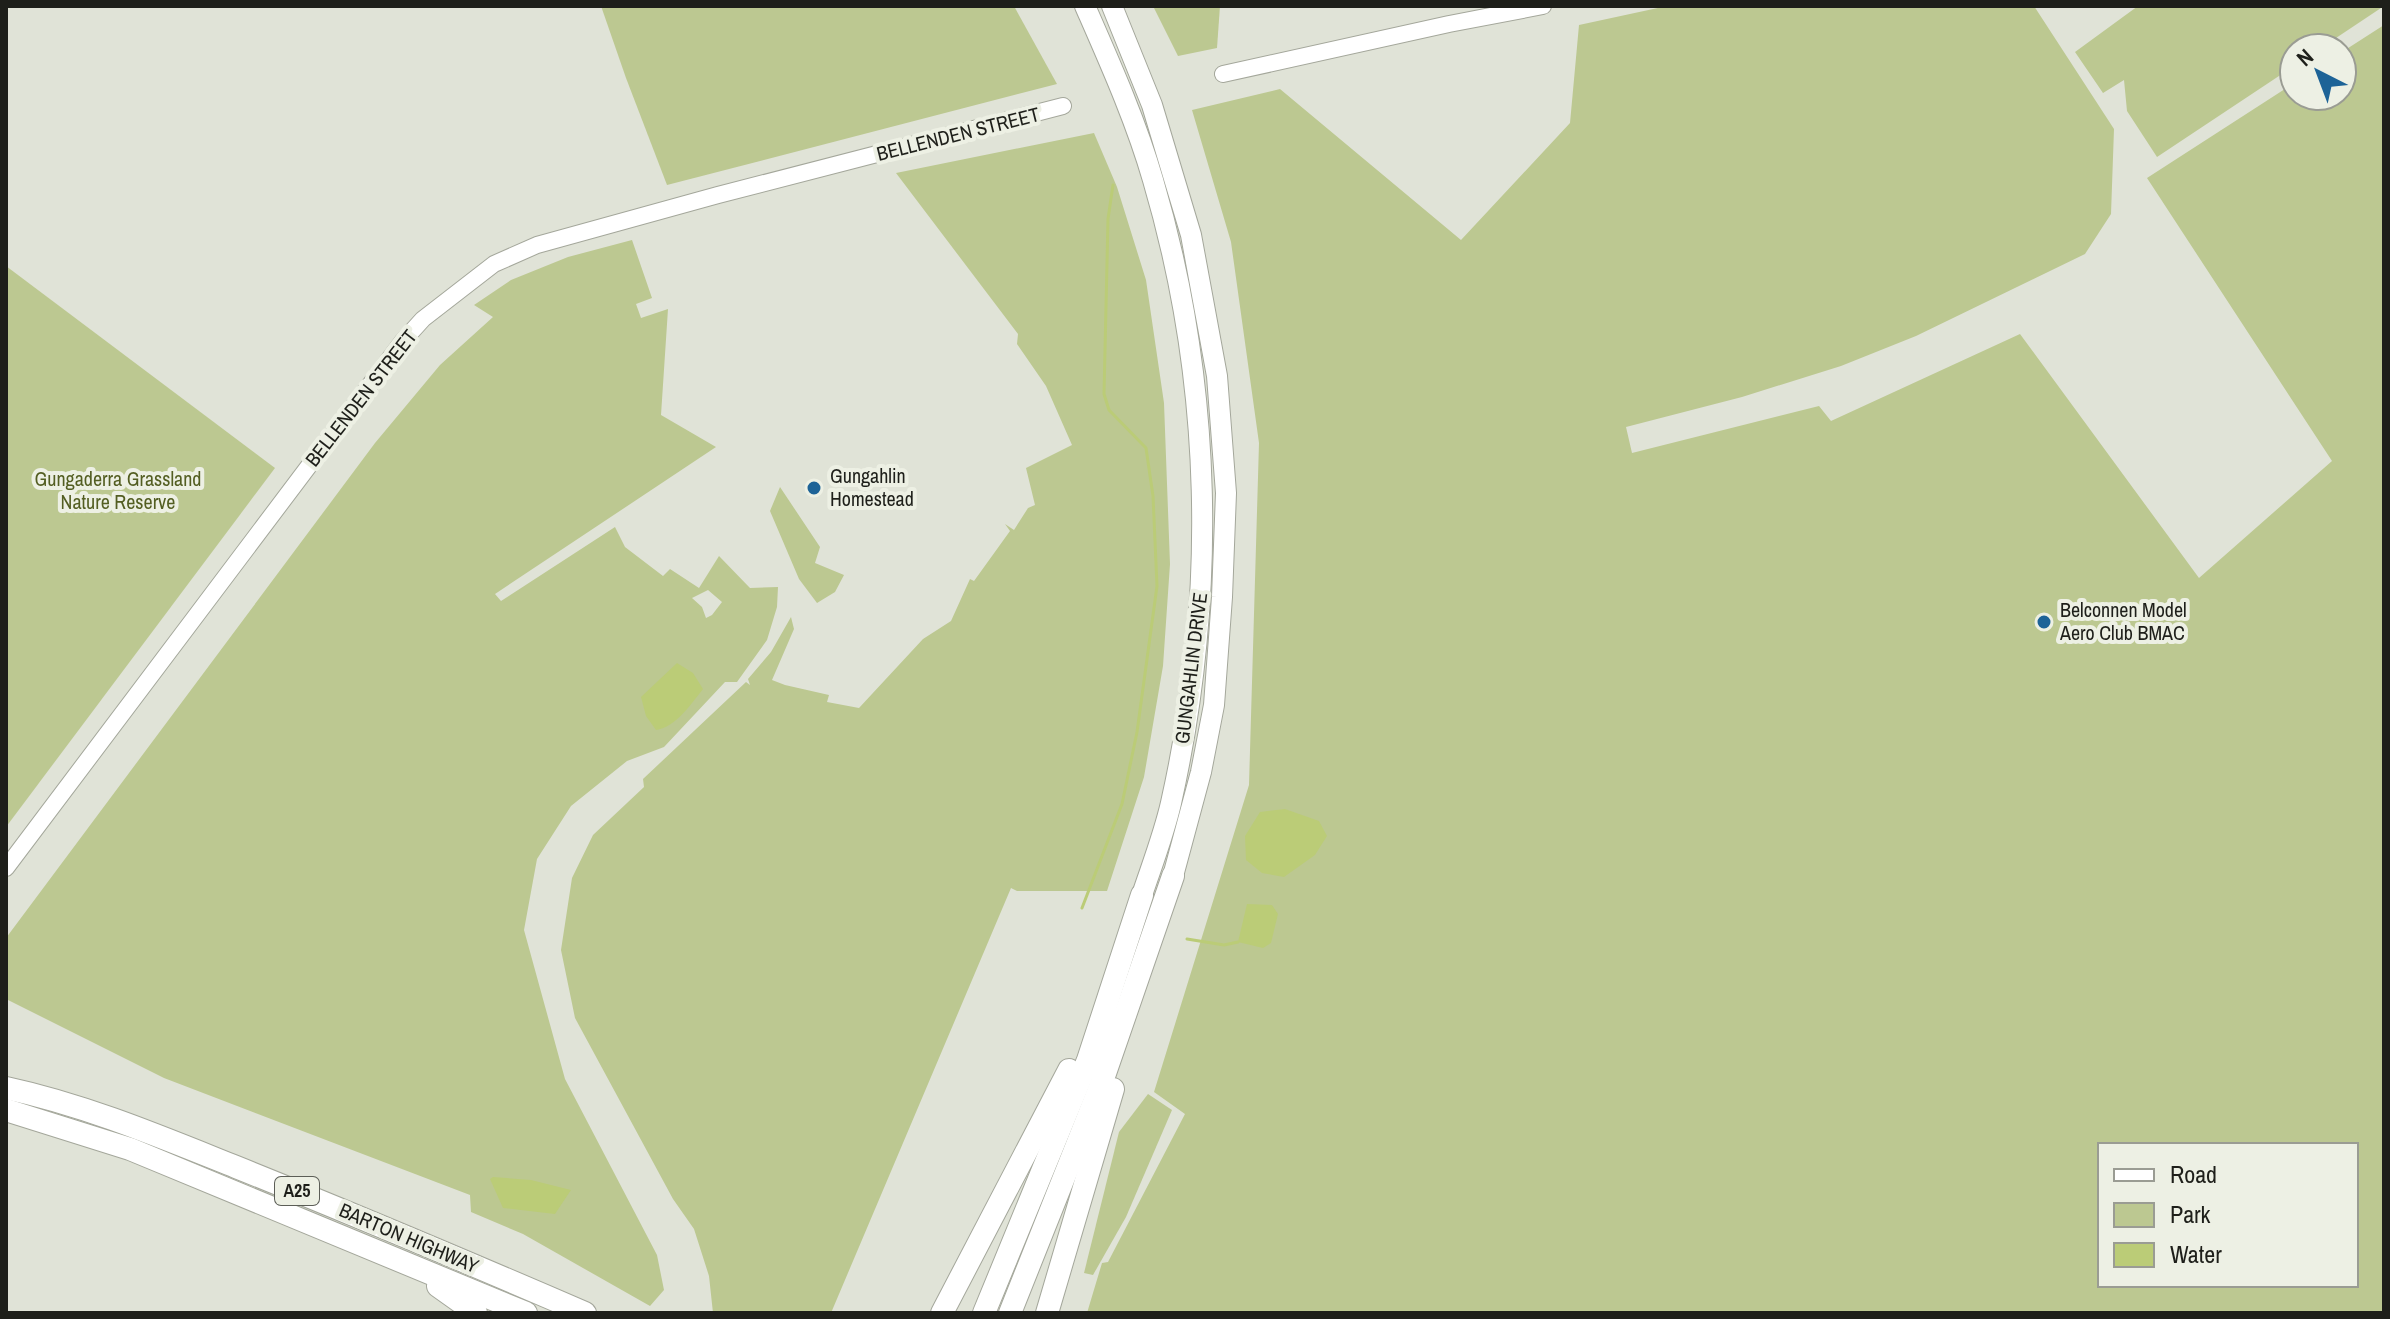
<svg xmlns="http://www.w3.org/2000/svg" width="2390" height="1319" viewBox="0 0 2390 1319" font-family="'Archivo Narrow',sans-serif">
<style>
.green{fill:#bcc891;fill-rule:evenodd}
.water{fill:#bc7}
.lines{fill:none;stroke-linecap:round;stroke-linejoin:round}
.stream{stroke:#bc7;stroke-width:3}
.minor-casing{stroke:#a4a79b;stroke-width:18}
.major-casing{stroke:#a4a79b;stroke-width:22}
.highway-casing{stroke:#a4a79b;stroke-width:24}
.minor{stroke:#fff;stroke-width:16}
.major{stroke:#fff;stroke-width:20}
.highway{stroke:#fff;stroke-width:22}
.poi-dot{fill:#1d6397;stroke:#edf0e4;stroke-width:3}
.labels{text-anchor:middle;stroke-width:8;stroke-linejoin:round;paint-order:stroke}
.shield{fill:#edf0e4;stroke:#5c5e57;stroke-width:2}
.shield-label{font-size:18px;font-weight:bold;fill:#1e1f1a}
.street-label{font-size:20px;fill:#1e1f1a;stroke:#edf0e4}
.poi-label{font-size:20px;fill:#1e1f1a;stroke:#edf0e4;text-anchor:start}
.park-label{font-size:20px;fill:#535e22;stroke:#edf0e4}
</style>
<rect width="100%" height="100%" fill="#e0e3d7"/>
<g class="green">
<polygon points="601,6 1014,6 1057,84 667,185 626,78"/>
<polygon points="1153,6 1220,6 1217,48 1178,56"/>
<path d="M1667,6H2034L2114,129L2111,214L2085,254L1916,336L1841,366L1742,397L1626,427L1632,453L1819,406L1831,421L2020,334L2199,578L2332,461L2147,178L2294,83V96H2342V52L2384,25V1313H1087L1102,1263L1108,1262L1185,1114L1154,1092L1249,785L1259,443L1231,242L1192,110L1280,89L1461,240L1570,123L1579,25ZM2100,1145H2356V1285H2100Z"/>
<polygon points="2138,6 2384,6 2321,48 2294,48 2294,66 2157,157 2127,111 2124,80 2103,93 2075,52"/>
<polygon points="1094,133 1117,187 1146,280 1164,403 1170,564 1163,666 1144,777 1107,891 1017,891 1011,888 831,1313 713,1313 709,1276 694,1229 673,1199 575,1018 561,950 572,878 593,835 644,787 643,779 746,682 750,685 748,679 771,652 791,617 794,629 772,680 785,685 829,695 827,702 859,708 923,639 951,621 970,579 974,581 1010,531 1005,524 1014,530 1028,508 1035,505 1026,468 1072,445 1046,386 1017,344 1018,334 896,173"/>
<path d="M632,240L652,298L636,304L641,318L668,309L661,415L716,447L495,594L501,601L615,527L625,547L663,576L670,569L699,588L719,556L750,588L778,587L777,607L767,640L737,682H725L664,747L627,761L571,806L537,859L524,930L565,1079L657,1255L664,1290L650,1306L523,1234L471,1212L470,1195L164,1078L6,999V938L375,443L440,365L493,317L474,305L511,280L568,257ZM708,590L722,602L712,615L706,618L702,607L692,598Z"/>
<polygon points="6,266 275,468 6,827"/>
<polygon points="780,487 820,547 815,563 844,575 835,592 817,603 799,579 770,511"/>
<polygon points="1148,1094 1172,1110 1126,1217 1093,1275 1084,1273 1119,1132"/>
</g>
<g class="water">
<path d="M677,663L693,673L703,689C691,704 676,727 656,730L646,716L641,697Z"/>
<polygon points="1285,809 1319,821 1327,836 1315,855 1284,877 1262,873 1246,860 1245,836 1260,812"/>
<polygon points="1247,904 1272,905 1278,914 1271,943 1263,948 1238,942"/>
<polygon points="493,1177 531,1180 571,1190 555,1214 503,1208 490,1179"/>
</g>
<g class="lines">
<g class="stream">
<polyline points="1082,908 1122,804 1137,732 1157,586 1153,496 1146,448 1109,410 1104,394 1108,219 1113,185"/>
<polyline points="1187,939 1224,945 1238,942"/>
</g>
<defs>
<g id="minor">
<polyline points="1223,74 1449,24 1543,6"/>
<polyline points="6,868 403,341 423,319 494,264 537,245 718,195 1063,106"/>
</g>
<g id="major">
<path d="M1085,6C1110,63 1136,121 1153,180C1213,383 1217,597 1171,803C1164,834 1152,865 1142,895"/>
<polyline points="1112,6 1152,105 1191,235 1217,376 1226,493 1222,597 1214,705 1201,772 1173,876"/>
</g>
<g id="highway">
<path d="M6,1088C85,1105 161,1137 236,1167C353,1214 469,1263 585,1313"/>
<polyline points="6,1110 130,1149 526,1313"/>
<polyline points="438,1286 476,1313"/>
<polyline points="942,1313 1069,1070"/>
<polyline points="984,1313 1088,1060 1142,895"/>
<polyline points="1010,1313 1102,1082 1173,876"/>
<polyline points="1047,1313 1113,1089"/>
</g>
</defs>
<use href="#minor" class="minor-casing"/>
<use href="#major" class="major-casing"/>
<use href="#highway" class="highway-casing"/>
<use href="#minor" class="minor"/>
<use href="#major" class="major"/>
<use href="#highway" class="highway"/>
</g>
<g class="poi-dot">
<circle cx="814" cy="488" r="8"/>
<circle cx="2044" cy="622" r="8"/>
</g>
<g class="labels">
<rect class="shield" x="275" y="1177" width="44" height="28" rx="6"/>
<g class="shield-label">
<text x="297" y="1197">A25</text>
</g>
<g class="street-label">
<text transform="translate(958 134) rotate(-14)" y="7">BELLENDEN STREET</text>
<text transform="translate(361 398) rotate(-52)" y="7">BELLENDEN STREET</text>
<text transform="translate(1191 668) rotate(-83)" y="7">GUNGAHLIN DRIVE</text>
<text transform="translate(409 1238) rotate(23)" y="7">BARTON HIGHWAY</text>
</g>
<g class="poi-label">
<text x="830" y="483">Gungahlin<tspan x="830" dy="23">Homestead</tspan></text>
<text x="2060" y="617">Belconnen Model<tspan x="2060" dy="23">Aero Club BMAC</tspan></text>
</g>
<g class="park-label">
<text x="118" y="486">Gungaderra Grassland<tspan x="118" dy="23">Nature Reserve</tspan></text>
</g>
</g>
<rect width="2390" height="1319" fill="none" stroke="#1e1f1a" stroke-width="16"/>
<rect x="2098" y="1143" width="260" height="144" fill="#edf0e4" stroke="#9a9c93" stroke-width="2"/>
<rect x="2114" y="1169" width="40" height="12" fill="#ffffff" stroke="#9a9c93" stroke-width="2"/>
<text x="2170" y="1183" font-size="24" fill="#1e1f1a">Road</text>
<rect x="2114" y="1203" width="40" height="24" fill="#bcc891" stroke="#9a9c93" stroke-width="2"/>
<text x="2170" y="1223" font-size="24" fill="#1e1f1a">Park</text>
<rect x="2114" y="1243" width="40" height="24" fill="#bbcc77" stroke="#9a9c93" stroke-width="2"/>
<text x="2170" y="1263" font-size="24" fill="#1e1f1a">Water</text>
<g transform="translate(2318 72) rotate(318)"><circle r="38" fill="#edf0e4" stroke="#9a9c93" stroke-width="2"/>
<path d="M0-6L14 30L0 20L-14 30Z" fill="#1d6397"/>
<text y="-12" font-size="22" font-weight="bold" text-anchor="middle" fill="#1e1f1a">N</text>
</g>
</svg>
